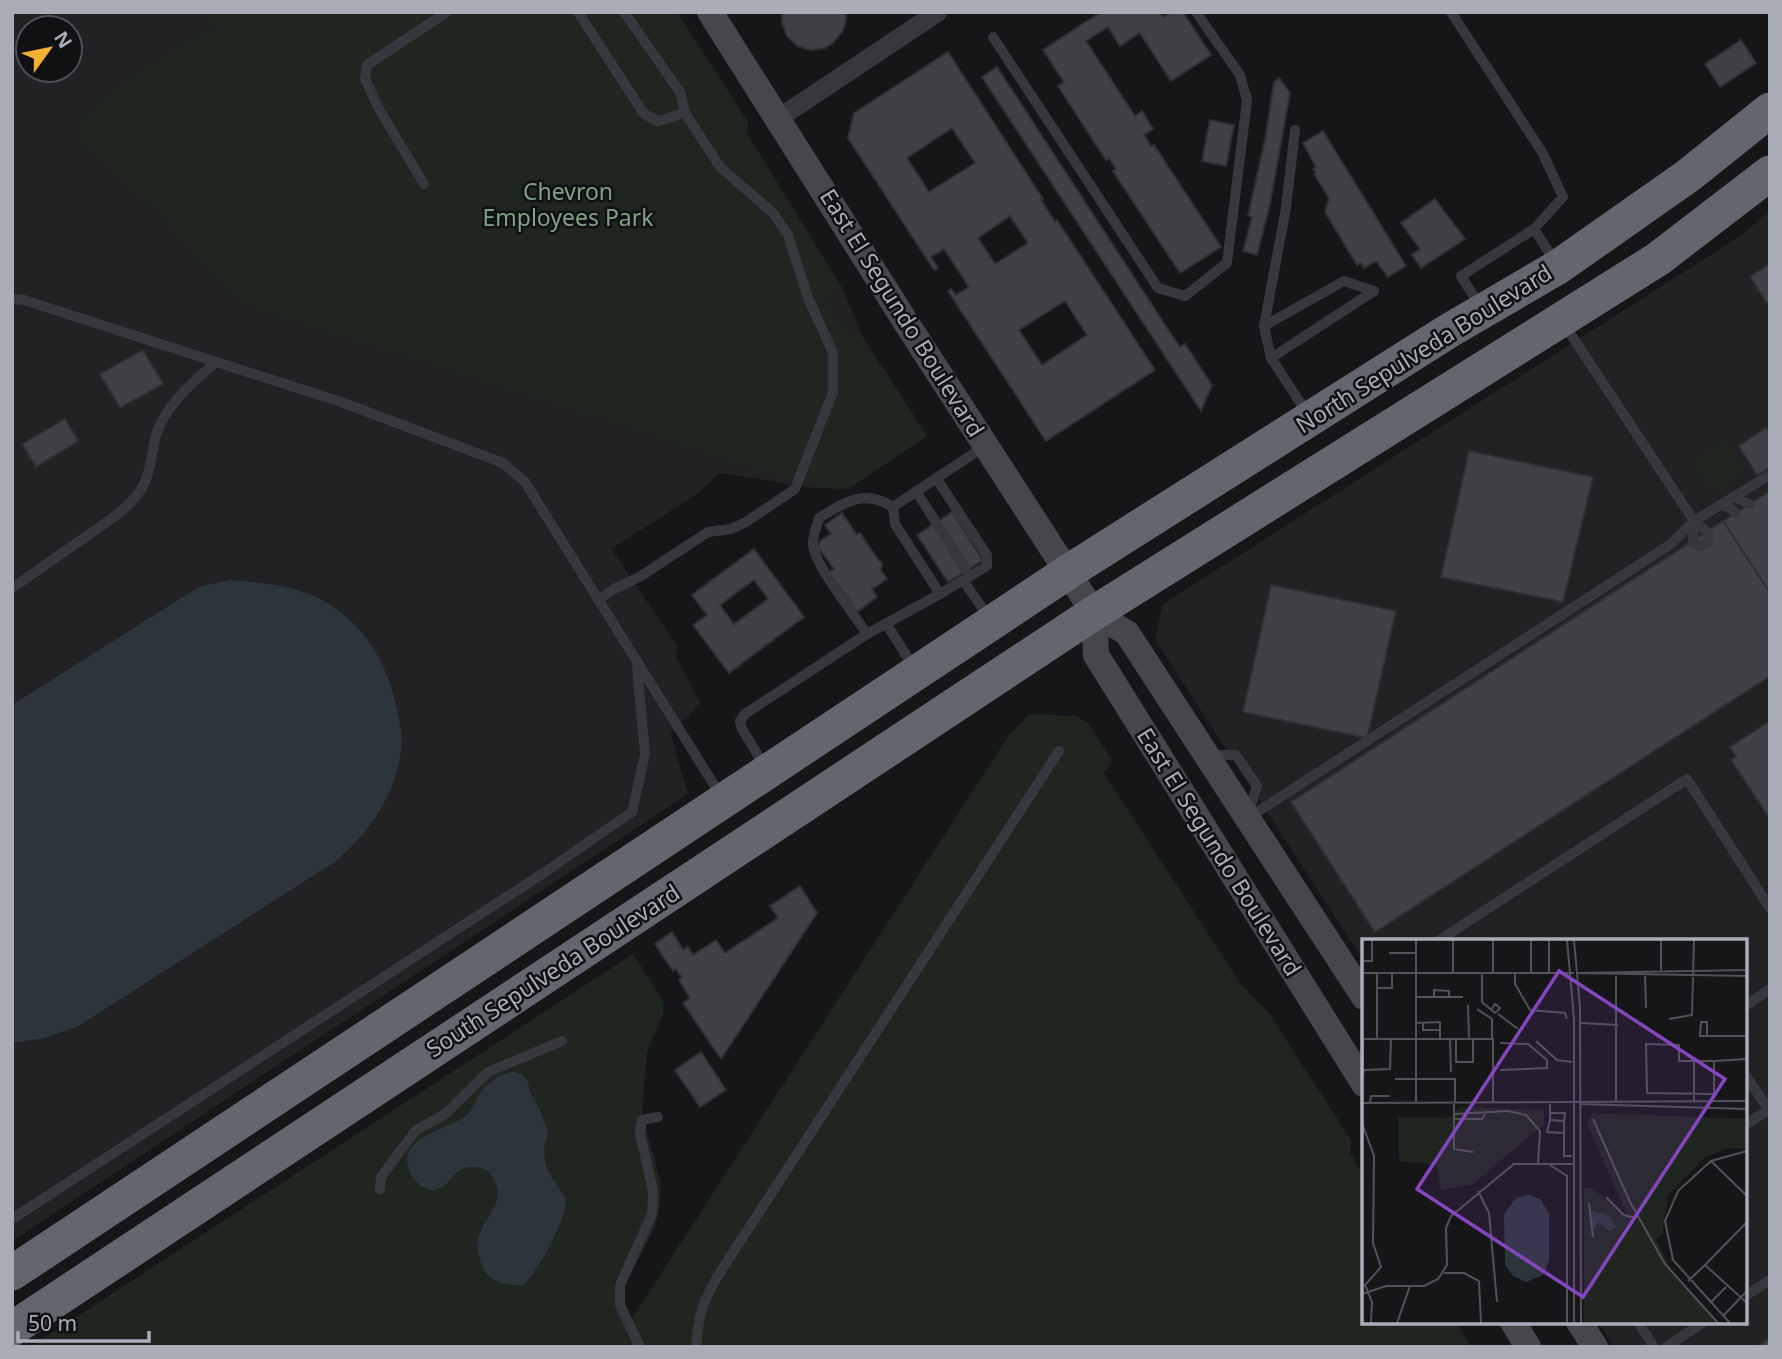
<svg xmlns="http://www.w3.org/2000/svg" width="1782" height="1359" viewBox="0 0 1782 1359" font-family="'Noto Sans',sans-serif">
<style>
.built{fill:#222225;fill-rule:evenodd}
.green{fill:#1e261f}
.water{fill:#2c353c}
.building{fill:#404145;stroke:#303034;stroke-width:2;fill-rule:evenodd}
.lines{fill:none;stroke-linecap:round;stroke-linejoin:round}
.lane{stroke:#37383d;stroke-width:10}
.street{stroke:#37383d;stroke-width:19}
.secondary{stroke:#45474d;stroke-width:26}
.highway{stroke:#63666e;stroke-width:35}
.labels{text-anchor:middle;stroke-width:5;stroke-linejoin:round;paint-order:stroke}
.park-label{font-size:23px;fill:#7fa381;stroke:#111113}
.street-label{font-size:23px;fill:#a8adb8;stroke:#111113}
.inset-road{fill:none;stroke:#505258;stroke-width:2}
.view{fill:#8446be;fill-opacity:0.15;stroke:#8446be;stroke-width:3.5}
.inset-edge{fill:none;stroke:#a8adb8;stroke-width:3.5}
</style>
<rect width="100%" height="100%" fill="#161618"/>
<g class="built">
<path d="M12,12H677L748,122L746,132L842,288L864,339L927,436L848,489L815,488L720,473L697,494L611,549L678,647L676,658L701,704L670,732L688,794L12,1241ZM28,28H70V70H28Z"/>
<polygon points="1770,209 1770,1347 1614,1347 1598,1322 1745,1322 1745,941 1364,941 1364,961 1155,640 1163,604 1745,233"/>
</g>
<g class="green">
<path d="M206,12H677L748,122L746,132L842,288L824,297L840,326L864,339L927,436L848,489L792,480L239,303L161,216L85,144L79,122C117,82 167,52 216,28Z"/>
<polygon points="1726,440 1746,471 1712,493 1691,462"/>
<polygon points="1029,714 1076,716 1088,723 1112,761 1104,773 1240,983 1268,1012 1351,1140 1350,1153 1364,1176 1364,1322 1456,1322 1471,1347 30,1347 633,954 664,1002 663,1015 647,1051 642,1112 661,1184 660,1206 656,1225 626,1283 623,1299 631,1320 1009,735"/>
</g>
<g class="water">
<path d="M231,580C261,583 292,585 320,599C365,622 389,666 398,714C401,728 403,743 400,757C393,799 366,837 333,863L77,1027L44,1038L12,1043V705L186,595L202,586Z"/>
<path d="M514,1072L522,1075L528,1082L530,1092L540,1110L548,1132L544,1149L545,1160L547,1169L566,1200C566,1220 538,1272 523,1285C500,1286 484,1280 479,1256C478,1251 477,1246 478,1240C482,1216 513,1201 488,1171C481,1167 470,1165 462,1169C454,1173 450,1182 442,1187C428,1196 414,1183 409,1170C396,1135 454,1129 469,1113C473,1109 474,1104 477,1099C483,1085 500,1073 514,1072Z"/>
</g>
<g class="building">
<polygon points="782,12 846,12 846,21 842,32 833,43 825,48 811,50 797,46 787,36 782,23"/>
<polygon points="1101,12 1160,12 1163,17 1171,12 1183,12 1211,55 1171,81 1140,33 1120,46 1108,27 1086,41 1135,116 1142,111 1153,129 1144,135 1151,146 1154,145 1221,247 1180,273 1113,171 1116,169 1109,158 1106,160 1058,86 1064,82 1043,50"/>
<polygon points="1741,40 1756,63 1720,87 1705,64"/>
<path d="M948,52L1043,199L1041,200L1055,222L1057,220L1155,370L1046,441L948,291L951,289L956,295L969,287L944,249L931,257L938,268L934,270L848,138L854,113ZM952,128L975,163L929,192L907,158ZM1010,216L1028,243L995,264L978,238ZM1065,301L1087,335L1042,365L1019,330Z"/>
<polygon points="997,67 1173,337 1180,347 1185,344 1212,385 1201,411 982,77"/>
<polygon points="1279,78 1290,93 1270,204 1257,255 1243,251 1252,217 1248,216 1265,140 1274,82"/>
<polygon points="1210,120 1234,125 1226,166 1202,161"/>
<polygon points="1323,131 1406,266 1388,277 1376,261 1364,268 1361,263 1357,265 1325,212 1329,198 1314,174 1316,173 1313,169 1316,167 1303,143"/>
<polygon points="1435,199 1465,239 1421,268 1412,255 1420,249 1401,223"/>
<polygon points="1770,264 1770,307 1750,277"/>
<polygon points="143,350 163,384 120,408 100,374"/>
<polygon points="65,419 78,441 36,467 22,444"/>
<polygon points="1766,428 1770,434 1770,467 1757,475 1739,446"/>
<polygon points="1469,451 1593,477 1563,602 1441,577"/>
<polygon points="1770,491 1770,593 1723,521"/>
<polygon points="952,512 983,560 948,582 917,535"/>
<polygon points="842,513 857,535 860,533 879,561 882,563 881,570 887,579 872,589 877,597 857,612 838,584 836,585 828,573 834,569 818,547 820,541 831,534 825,525"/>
<polygon points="1723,521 1770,593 1770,676 1375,932 1291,802"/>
<path d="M754,549L804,617L729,673L693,625L707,615L692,595ZM754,580L768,599L734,624L720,605Z"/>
<polygon points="1271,585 1396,611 1367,738 1243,712"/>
<polygon points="1770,721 1770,819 1731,760 1736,757 1730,747"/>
<polygon points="800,886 817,913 721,1059 683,1003 690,998 679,980 682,978 676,969 673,971 655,944 672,932 683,950 688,947 693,955 716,940 725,953 778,918 770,906"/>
<polygon points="701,1052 726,1090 700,1107 675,1070"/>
<polygon points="1770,1338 1770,1347 1757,1347"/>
</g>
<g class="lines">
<g class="lane">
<polyline points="578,12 644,114 658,121 685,113"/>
<polyline points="1451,12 1542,152 1563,197 1534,229"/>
<polyline points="993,37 1158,288 1185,296 1227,263 1247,100 1240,75 1196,12"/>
<polyline points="1295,130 1286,208 1264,326 1271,358 1307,413"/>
<polyline points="424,184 379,109 365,79 367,65 447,12"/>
<polyline points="12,299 24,300 341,402 503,463 525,482 721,796"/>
<polyline points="1480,306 1461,276 1534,229 1556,263"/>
<polyline points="1564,324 1694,521 1707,532 1709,540 1702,546 1696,545 1693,541 1694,521"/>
<polyline points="1264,326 1344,281 1374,291"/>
<polyline points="1271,358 1374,291"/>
<polyline points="936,478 987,555 987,566 940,594"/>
<polyline points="916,491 970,576"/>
<polyline points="1733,497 1750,504"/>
<polyline points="1720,505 1729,507 1736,513"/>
<polyline points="963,580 989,618"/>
<path d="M12,588C37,571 62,553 87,536C105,523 127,510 140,491C151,475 151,453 156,435C167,403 192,383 216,362"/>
<polyline points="598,600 614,589 641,576 708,532 731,529 746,522 795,489 833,392 833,353 808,298 788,235 773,213 720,167 685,113 680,92 624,12"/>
<polyline points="887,625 913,666"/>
<path d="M867,634C854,614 816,568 813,545C812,537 817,526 819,518C844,503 864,488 893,507"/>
<polyline points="1210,755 1236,755 1257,786 1249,812"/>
<polyline points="764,765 742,729 740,721 745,714 867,634 940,594 895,524 893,507 985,446"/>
<polyline points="1248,818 1671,544 1694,521 1770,475"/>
<polyline points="1438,941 1687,779 1770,908"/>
<polyline points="1745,1006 1770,989"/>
<polyline points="1745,1074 1770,1112"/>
<polyline points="1745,1125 1768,1110"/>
<polyline points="380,1189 381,1177 416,1130 444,1115 488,1072 562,1041"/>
<polyline points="12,1219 542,874 632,812 645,754 637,667"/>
<polyline points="1745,1296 1770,1280"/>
<polyline points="1638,1322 1654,1347"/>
<polyline points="640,1347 620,1305 620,1285 652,1214 653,1191 640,1133 642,1120 658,1117"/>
<path d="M696,1347C699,1313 702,1303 719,1274L1059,751"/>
<polyline points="1666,1347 1704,1322"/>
</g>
<polyline class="street" points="779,118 938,12"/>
<g class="secondary">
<polyline points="710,12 907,324 1094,613 1127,633 1364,997"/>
<polyline points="1094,613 1096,655 1364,1084"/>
<polyline points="1513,1322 1528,1347"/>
<polyline points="1579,1322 1595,1347"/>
</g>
<g class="highway">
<polyline points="12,1273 1068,572 1450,330 1558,267 1689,175 1770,110"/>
<polyline points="12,1329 1094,613 1658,259 1770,173"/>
</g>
</g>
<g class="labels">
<g class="park-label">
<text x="568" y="200">Chevron<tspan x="568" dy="26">Employees Park</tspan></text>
</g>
<g class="street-label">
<text transform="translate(902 313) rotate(58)" y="8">East El Segundo Boulevard</text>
<text transform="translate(1424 349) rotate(-32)" y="8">North Sepulveda Boulevard</text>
<text transform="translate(1219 852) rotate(58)" y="8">East El Segundo Boulevard</text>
<text transform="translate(553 971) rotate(-33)" y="8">South Sepulveda Boulevard</text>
</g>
</g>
<g transform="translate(1362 939)">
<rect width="385" height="385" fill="#161618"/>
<path d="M98,168L182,171V185L111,245L79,251L75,226L37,222L36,178L88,179ZM230,174L385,180V209L363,210L342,219L306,256L300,296L294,301L306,325L354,384H222V249H230L266,278L225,185Z" fill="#1e261f"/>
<path d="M168,256L179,261L187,275V322L181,336L164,343L151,337L143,326L142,275L154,259ZM229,272L247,276L254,288L248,292L237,284L230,293Z" fill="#2c353c"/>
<path class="inset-road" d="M54,1V163M131,1V34M169,1V34M205,1L212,80V384M212,1L218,68L219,384M299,1V31M27,14H54M0,22H10V1M0,34H212M91,34V1M153,34V45L168,71L203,74L205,80M187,34V1M216,34L385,37M216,34L385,31M120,35V63L133,74L138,69L133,65L129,71M283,37L284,69M15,49H30V35M54,58H101M72,58V51L87,52V58M106,66L107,100M115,70L130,80V100M136,75L156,90M307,80L330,76L332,1M54,84L78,83V100M61,84V91H78M219,84L256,86M345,97V83H339L338,97H385M0,100H131V163M15,100V34M88,100L89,133M94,100V123H111V100M174,102L195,121L210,123M138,104L166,105L185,121V129L138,131M332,122V162M352,122H317V106L284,105L285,154L352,155V122L385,120M1,131V100M33,140H93V164M0,141L2,131L28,130L29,100M254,162V37M0,164L385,162M8,164L9,157H28M92,164V210L111,213M188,165V181L202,182V217H210M217,165L385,170M188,174H203L202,182M92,175L146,172L164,176L178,192L176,225M92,180H120L123,175M231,180L268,263L303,325L356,384M188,181L185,193L202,194M0,184L12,217L11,304L19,328L3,346L10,363L9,384M349,222L385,257M188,226L205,237V384M116,252L127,274L135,363M244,258L262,276L273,279M227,264L231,298M385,283L343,326L385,364M82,334H102L117,342L119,384M326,342L343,326M0,355L24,347H62L76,340L85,326L84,289L89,277L152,225H211M348,364L364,348M361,377L385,352M35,384L48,347M368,384L311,321L303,282L316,252L349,222L385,212"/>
<path class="view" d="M197,32L363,140L221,358L55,250Z"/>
<rect width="385" height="385" class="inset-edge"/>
</g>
<rect width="1782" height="1359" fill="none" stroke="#a8adb8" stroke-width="28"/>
<g transform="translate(49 49) rotate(57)"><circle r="33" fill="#111113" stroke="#4d4f55" stroke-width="2"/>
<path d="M0-5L12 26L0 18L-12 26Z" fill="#f2b134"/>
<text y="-10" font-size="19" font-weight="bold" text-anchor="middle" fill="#a8adb8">N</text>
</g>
<path d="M18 1331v10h131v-10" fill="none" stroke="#a8adb8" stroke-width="3.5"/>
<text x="28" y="1331" font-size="21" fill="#a8adb8" stroke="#111113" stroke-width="5" paint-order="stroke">50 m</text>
</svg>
